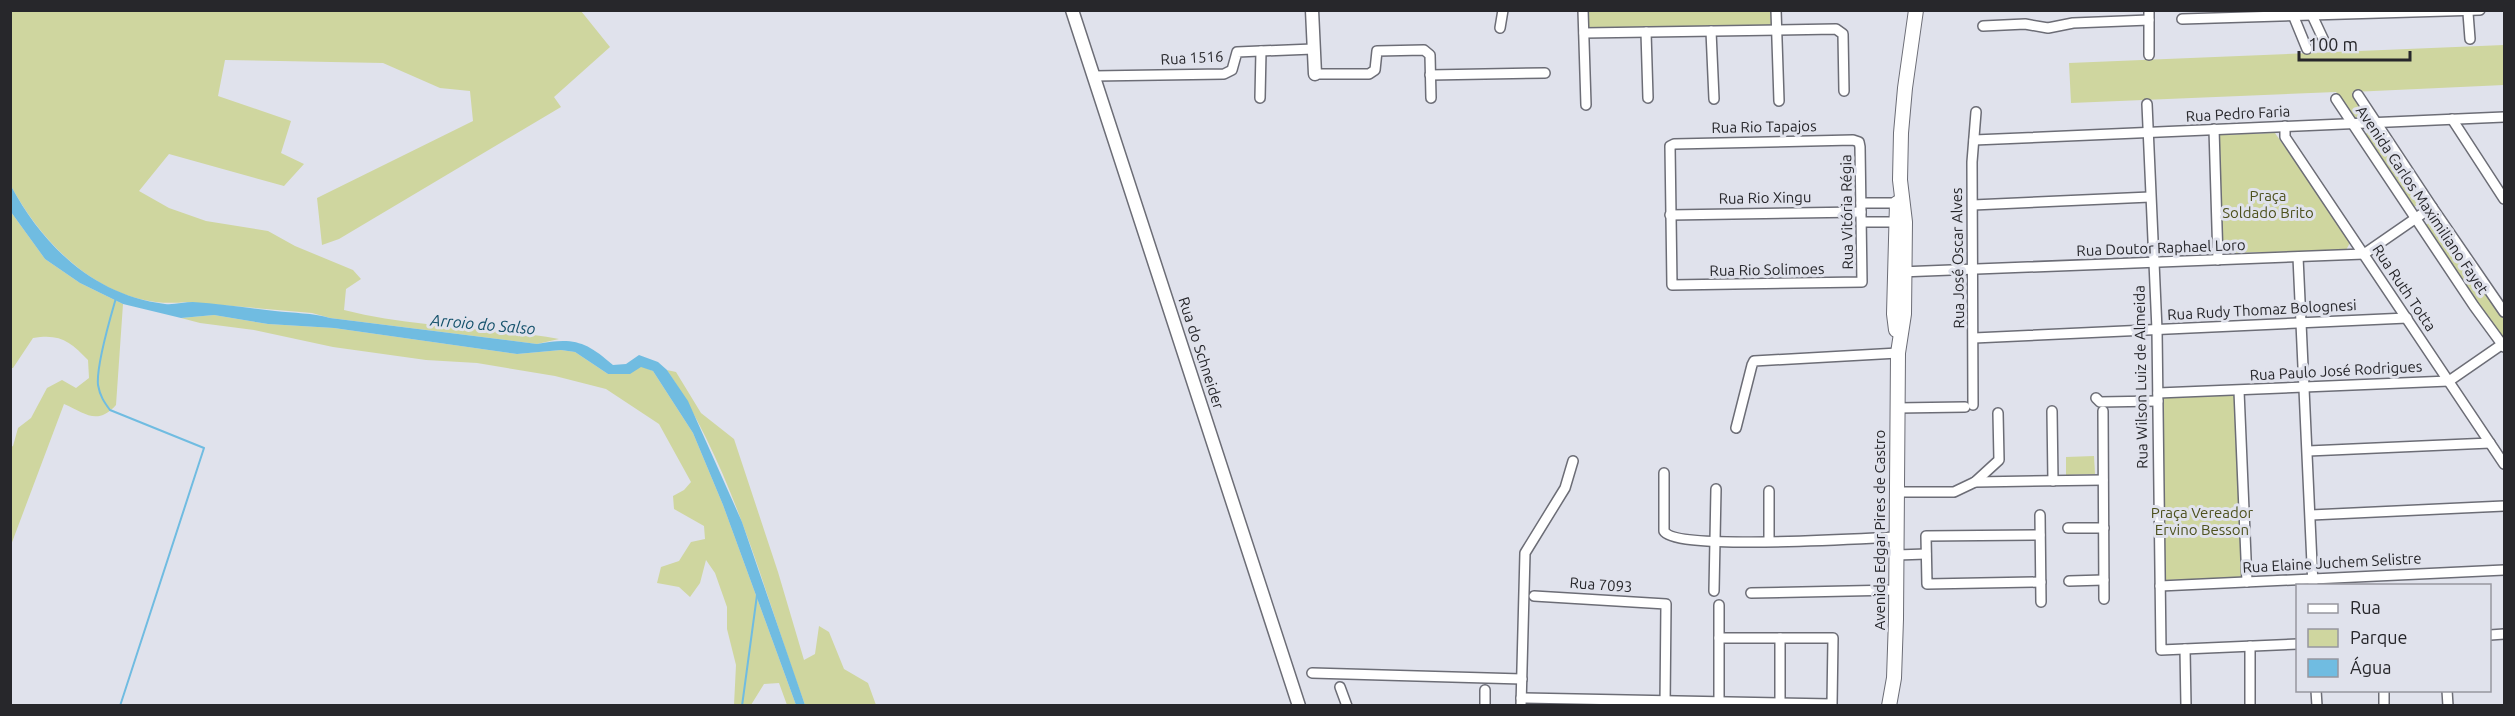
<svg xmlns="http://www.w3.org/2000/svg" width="2515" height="716" viewBox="0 0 2515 716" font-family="Ubuntu,sans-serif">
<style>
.green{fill:#cfd69f}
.water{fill:#70bce1}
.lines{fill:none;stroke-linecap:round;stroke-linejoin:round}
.stream{stroke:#70bce1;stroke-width:2}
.street-casing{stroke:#6c6d76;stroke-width:12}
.secondary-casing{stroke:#6c6d76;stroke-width:15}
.primary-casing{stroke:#6c6d76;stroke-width:16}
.street{stroke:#fff;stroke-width:9}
.secondary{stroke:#fff;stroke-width:12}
.primary{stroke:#fff;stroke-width:14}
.labels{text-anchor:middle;stroke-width:6;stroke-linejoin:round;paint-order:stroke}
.street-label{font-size:15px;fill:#27272b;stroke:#e0e2ec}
.park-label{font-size:15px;fill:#4d511e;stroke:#e0e2ec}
.water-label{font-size:16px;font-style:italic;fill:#14516b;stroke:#e0e2ec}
</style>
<rect width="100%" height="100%" fill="#e0e2ec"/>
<g class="green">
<path d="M10,11H581L610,47L554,97L561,107L339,239L322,245L317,198L473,121L470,91L440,88L383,63L225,60L218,96L291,121L281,153L304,164L284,186L169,154L139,191L169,208L206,221L268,231L295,246L353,270L361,279L346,289L344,310C414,328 488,326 559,339L537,344L330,318L312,313L186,302C109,311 45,249 11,186Z"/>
<polygon points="1587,11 1773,11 1773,28 1587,31"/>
<polygon points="2504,45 2504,85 2352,92 2365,112 2354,119 2336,92 2071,103 2069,63"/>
<polygon points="2376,128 2424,201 2414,207 2365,134"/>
<polygon points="2275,133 2351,241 2346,250 2223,253 2219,135"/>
<path d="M11,212L45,259L80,283L123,304L116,405C97,426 85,413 64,404L11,545V447L13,446L18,428L31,418L47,388L62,380L76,388L89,378L88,360C71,342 60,333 33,338L13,368H11Z"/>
<polygon points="2436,218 2504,318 2504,335 2501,337 2426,225"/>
<polygon points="214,315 268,324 334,328 517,354 561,350 575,352 608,374 641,366 653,371 693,433 723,505 796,705 787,705 779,683 764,684 751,705 734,705 736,665 727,629 727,607 715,573 706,560 700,583 690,597 679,587 657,583 661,567 679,561 691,542 705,539 704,526 674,509 673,496 684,490 691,482 659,424 606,389 555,376 477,363 426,360 333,347 254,330 200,323 181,318"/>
<path d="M667,370L676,372L701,413L734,439L778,572L804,660L815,654L819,626L829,632L844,669L868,683L876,705H805C764,593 735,471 667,370Z"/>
<polygon points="2234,395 2243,578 2164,580 2162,398"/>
<polygon points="2094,456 2095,474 2066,475 2066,457"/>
</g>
<path class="water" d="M11,186C44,247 94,295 165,304C174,305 184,302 193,302C221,304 248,308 275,311C294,313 312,313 330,318L537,344C573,337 586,341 613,365L626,364L639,355L658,362L667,370L688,401L742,522L805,705H796L723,505L693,433L653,371L641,367L630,374H608L575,352L561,350L517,354L334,328L268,324L214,315L181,318L123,304L80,283L45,259L11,212Z"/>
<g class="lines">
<g class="stream">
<path d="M116,298C110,319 96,365 98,385C100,396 104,402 110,410L204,448L120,706"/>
<polyline points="742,706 757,595"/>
</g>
<defs>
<g id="street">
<polyline points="1583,10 1586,105"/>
<polyline points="1776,10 1779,101"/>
<polyline points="2291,10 2307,49"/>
<polyline points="2311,13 2326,45"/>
<polyline points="2468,13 2470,39"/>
<polyline points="2182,19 2480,10"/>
<polyline points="1983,26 2025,24 2048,28 2073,23 2149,20"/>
<polyline points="1500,28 1503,10"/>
<polyline points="1711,31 1714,99"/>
<polyline points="1646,32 1648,98"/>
<polyline points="1584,33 1836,29 1843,34 1844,91"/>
<polyline points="2149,55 2149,10"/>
<polyline points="1315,74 1369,74 1375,70 1377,51 1424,50 1430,55 1431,98"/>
<polyline points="1430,75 1545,73"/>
<polyline points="1094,76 1224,74 1232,70 1237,52 1313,49"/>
<polyline points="2358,95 2432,207 2504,312"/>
<polyline points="1260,98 1261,51"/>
<polyline points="2336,99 2474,306 2504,347"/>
<polyline points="2147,104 2157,330 2161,650 2298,644"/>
<polyline points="2452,119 2504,199"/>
<polyline points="2285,126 2285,137 2504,464"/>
<polyline points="2214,129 2218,260"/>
<polygon points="1853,140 1859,142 1860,147 1862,282 1672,285 1670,146 1674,144"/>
<polyline points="1974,140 2504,117"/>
<polyline points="1861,203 1897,203"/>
<polyline points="1973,205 2150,197"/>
<polyline points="1670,215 1861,212"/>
<polyline points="1862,222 1895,222"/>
<polyline points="2298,257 2313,586"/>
<polyline points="1900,272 2364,254 2432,207"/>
<polyline points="1974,338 2407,318"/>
<polyline points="2239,391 2247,582"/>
<polyline points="2158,393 2449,381 2504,343"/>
<polyline points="2096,398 2100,402 2158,401"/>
<polyline points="1973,405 1972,162 1976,112"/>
<polyline points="1897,408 1965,407"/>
<polyline points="2052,411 2053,481"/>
<polyline points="2103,411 2104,599"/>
<polyline points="1736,428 1752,365 1754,361 1898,353"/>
<polyline points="2308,451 2490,443"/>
<path d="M1664,473V531C1675,551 1866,538 1897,537"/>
<polyline points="1975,482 2103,480"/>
<polyline points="1769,491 1769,541"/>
<polyline points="1897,492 1954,492 1975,482 1999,460 1998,413"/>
<polyline points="2040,515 2041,602"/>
<polyline points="2311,515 2504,506"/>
<polyline points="2068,528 2104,528"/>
<polyline points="2040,535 1926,536 1927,584 2041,582"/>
<polyline points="1897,555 1926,554"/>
<polyline points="2069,581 2104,580"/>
<polyline points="2160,586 2504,570"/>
<polyline points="1714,591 1716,489"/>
<polyline points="1751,593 1896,590"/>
<polyline points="1534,596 1666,604 1665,706"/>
<polyline points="2490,635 2504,634"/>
<polyline points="2185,649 2186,706"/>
<polyline points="1312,673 1522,679"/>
<polyline points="1340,687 1347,706"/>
<polyline points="1485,690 1485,706"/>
<polyline points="2316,690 2317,706"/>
<polyline points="2384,690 2384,706"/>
<polyline points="2447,690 2448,706"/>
<polyline points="1521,698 1832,704 1833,638 1719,638"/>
<polyline points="1521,706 1525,553 1565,488 1573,461"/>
<polyline points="1719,706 1719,605"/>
<polyline points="1780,706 1780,638"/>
<polyline points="2250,706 2250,646"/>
</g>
<g id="secondary">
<polyline points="1072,10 1299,706"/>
<polyline points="1312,10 1315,74"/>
</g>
<g id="primary">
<polyline points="1896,330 1894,314 1897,203"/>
<polyline points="1889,706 1894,678 1896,619 1898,353 1904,314 1905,222 1900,180 1901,133 1905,88 1916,10"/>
</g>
</defs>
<use href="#street" class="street-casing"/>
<use href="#secondary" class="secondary-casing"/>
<use href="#primary" class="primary-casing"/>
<use href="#street" class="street"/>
<use href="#secondary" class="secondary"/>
<use href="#primary" class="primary"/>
</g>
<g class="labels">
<g class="street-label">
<text transform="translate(1192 58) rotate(-3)" y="5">Rua 1516</text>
<text transform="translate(2238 114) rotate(-3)" y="5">Rua Pedro Faria</text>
<text transform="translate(1764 127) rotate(-1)" y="5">Rua Rio Tapajos</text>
<text transform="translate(1765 198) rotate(-1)" y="5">Rua Rio Xingu</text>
<text transform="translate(2422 200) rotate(56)" y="5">Avenida Carlos Maximiliano Fayet</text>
<text transform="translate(1847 212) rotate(-91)" y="5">Rua Vitória Régia</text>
<text transform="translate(2161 248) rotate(-2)" y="5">Rua Doutor Raphael Loro</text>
<text transform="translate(1958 258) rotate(-91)" y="5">Rua José Oscar Alves</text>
<text transform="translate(1767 270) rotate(-1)" y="5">Rua Rio Solimoes</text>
<text transform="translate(2404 288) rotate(56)" y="5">Rua Ruth Totta</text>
<text transform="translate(2262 310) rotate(-3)" y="5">Rua Rudy Thomaz Bolognesi</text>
<text transform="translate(1201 353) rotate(72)" y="5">Rua do Schneider</text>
<text transform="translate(2336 371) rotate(-3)" y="5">Rua Paulo José Rodrigues</text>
<text transform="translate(2141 377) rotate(-91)" y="5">Rua Wilson Luiz de Almeida</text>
<text transform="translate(1880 530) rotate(-90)" y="5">Avenida Edgar Pires de Castro</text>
<text transform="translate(2332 563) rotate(-3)" y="5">Rua Elaine Juchem Selistre</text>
<text transform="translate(1601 585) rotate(4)" y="5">Rua 7093</text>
</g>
<g class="park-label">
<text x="2268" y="201">Praça<tspan x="2268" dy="17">Soldado Brito</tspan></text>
<text x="2202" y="518">Praça Vereador<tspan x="2202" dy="17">Ervino Besson</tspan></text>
</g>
<g class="water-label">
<text transform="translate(483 324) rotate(5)" y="6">Arroio do Salso</text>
</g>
</g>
<rect width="2515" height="716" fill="none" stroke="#27272b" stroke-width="24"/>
<rect x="2296" y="584" width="195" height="108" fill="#e0e2ec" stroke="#96979f" stroke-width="1.5"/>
<rect x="2308" y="604" width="30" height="9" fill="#ffffff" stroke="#96979f" stroke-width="1.5"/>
<text x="2350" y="614" font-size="18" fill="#27272b">Rua</text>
<rect x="2308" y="629" width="30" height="18" fill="#cfd69f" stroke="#96979f" stroke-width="1.5"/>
<text x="2350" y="644" font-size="18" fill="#27272b">Parque</text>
<rect x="2308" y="659" width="30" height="18" fill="#70bce1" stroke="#96979f" stroke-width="1.5"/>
<text x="2350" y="674" font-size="18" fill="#27272b">Água</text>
<path d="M2299 51v9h111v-9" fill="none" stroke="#27272b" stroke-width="3"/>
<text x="2308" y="51" font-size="18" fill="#27272b" stroke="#e0e2ec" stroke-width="4.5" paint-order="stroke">100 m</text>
</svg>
